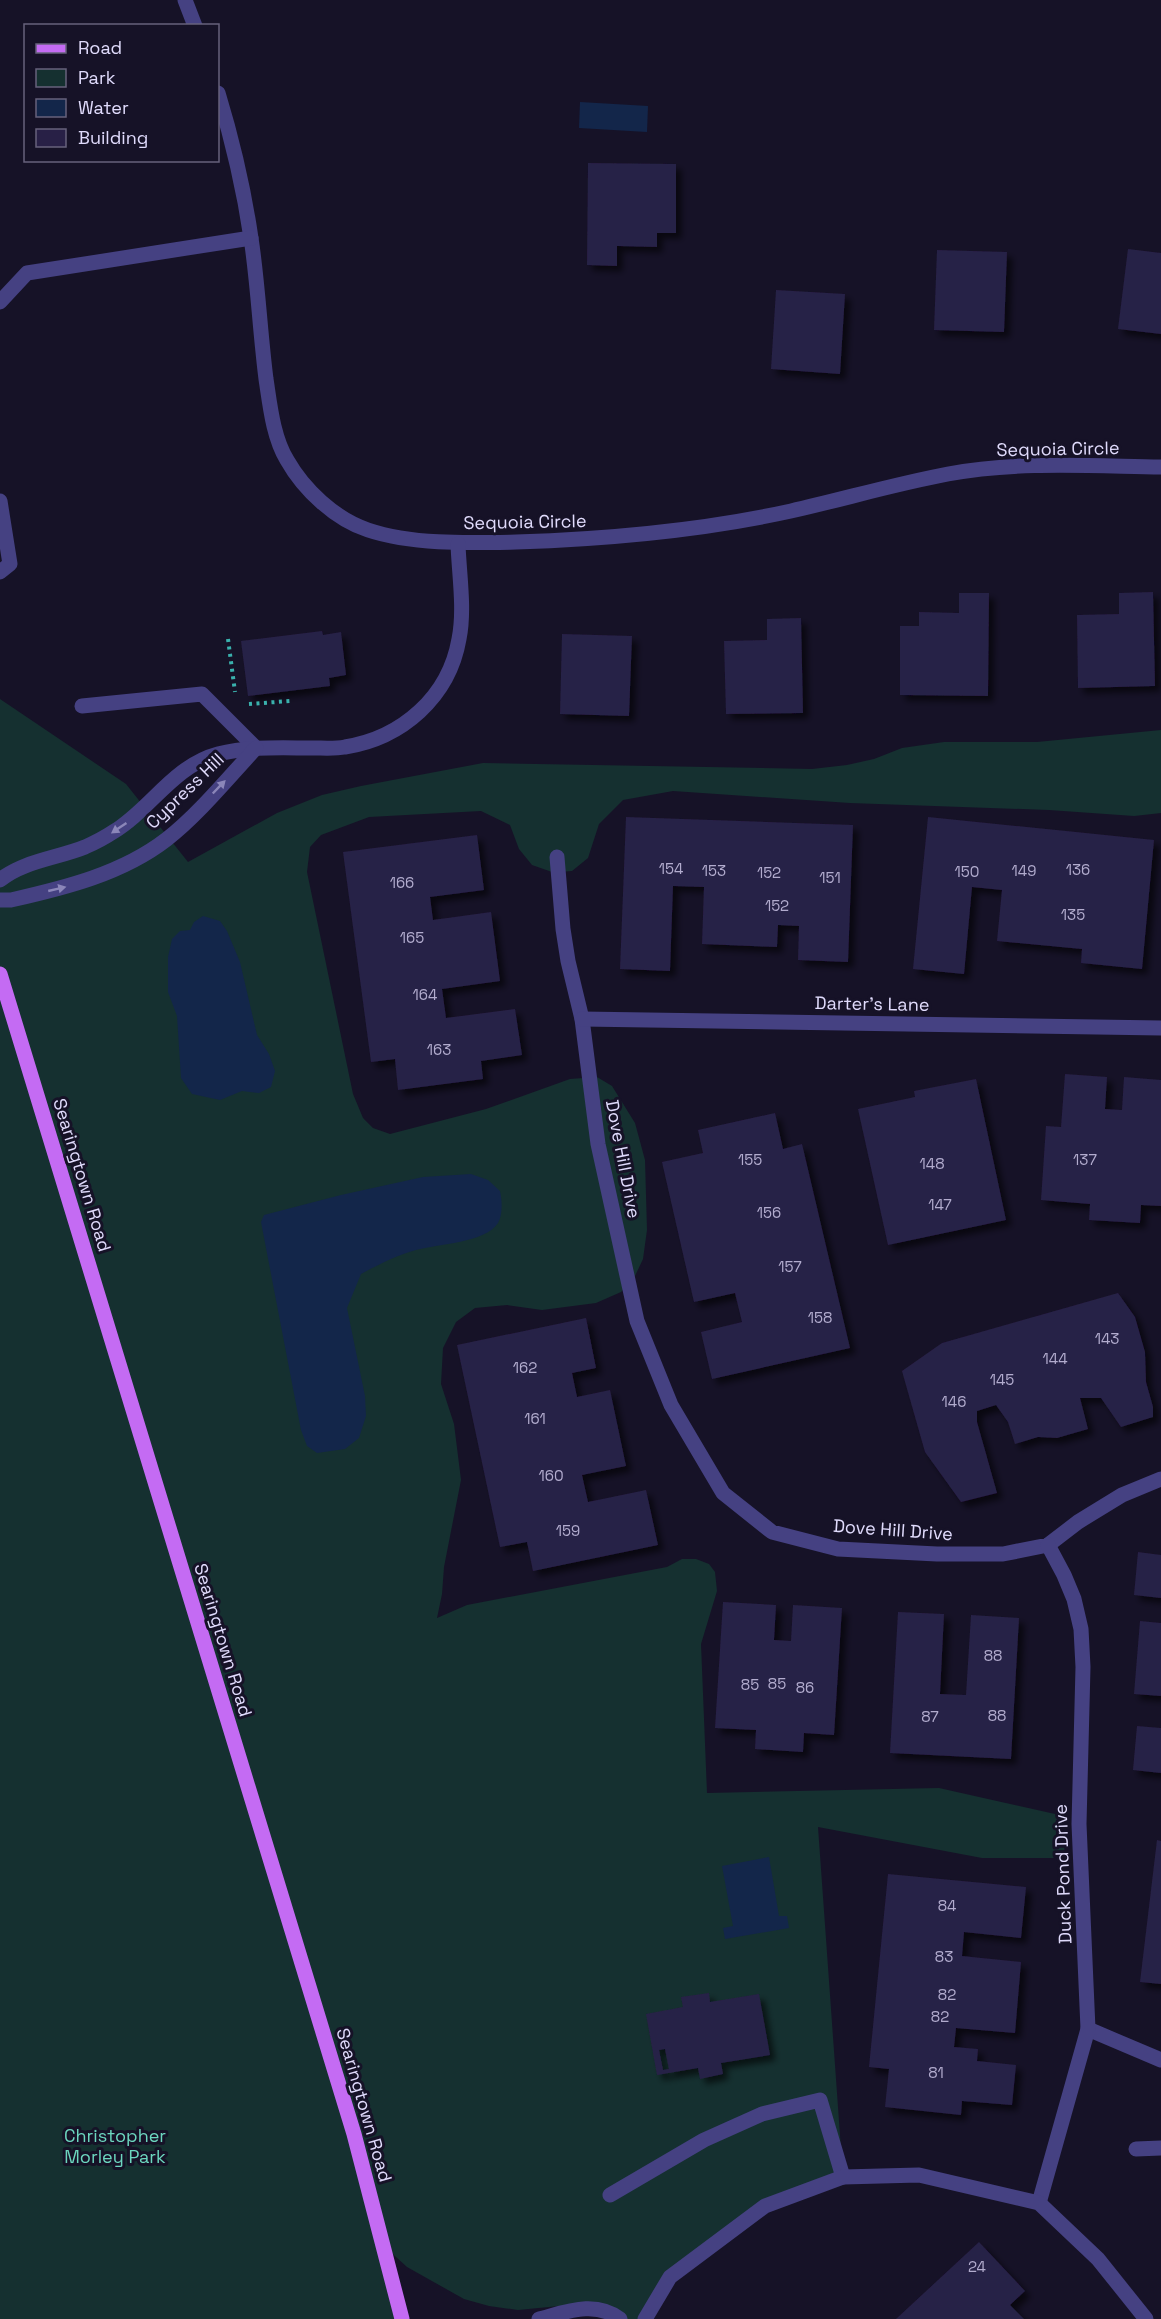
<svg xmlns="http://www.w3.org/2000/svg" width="1161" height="2319" viewBox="0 0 1161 2319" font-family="'Space Grotesk',sans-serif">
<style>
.green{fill:#153030}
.water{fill:#13264a}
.building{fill:#282046;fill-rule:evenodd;filter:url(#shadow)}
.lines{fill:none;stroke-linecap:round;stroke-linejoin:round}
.path{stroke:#3ab1ad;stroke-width:4;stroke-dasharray:3 4.5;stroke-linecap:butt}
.lane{stroke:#454182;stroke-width:15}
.street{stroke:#454182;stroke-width:15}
.primary{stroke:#c46bf3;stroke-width:15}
.oneway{fill:#8b86b9}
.labels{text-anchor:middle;stroke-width:6;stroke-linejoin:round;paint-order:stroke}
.number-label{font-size:15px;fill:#b2acce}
.street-label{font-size:18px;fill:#e0dbfc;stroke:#161227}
.park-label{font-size:18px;fill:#6cd7bf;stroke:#161227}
</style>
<defs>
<filter id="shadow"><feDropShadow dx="5.5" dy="5.5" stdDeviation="3" flood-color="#0009"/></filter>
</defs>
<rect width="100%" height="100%" fill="#161227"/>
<path class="green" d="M0,699L126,784L188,862L277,813L322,795L361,786L483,763L812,769L847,765L874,759L902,748L944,742H1037L1161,730V813L1134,816L1049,810L850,803L673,791L623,800L599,824L588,858L572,871L559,872H552L532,865L519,849L510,825L481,811L369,817L321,835L310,847L307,872L353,1094L363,1118L373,1128L390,1134L486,1109L570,1079L597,1077L612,1086L635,1123L645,1160L647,1230L643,1259L635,1276L621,1292L596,1303L542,1310L507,1305L475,1308L456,1322L443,1348L441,1384L454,1424L461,1480L444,1567L442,1594L437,1618L467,1605L667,1567L682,1559H696L709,1564L715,1572L717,1591L701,1644L707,1793L939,1788L1055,1814C1069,1826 1069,1834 1064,1851L1053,1858H982L818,1827L843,2177L765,2206L670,2277L645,2319H619L559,2306L518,2310L489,2306L464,2299L407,2267L385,2247L402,2319H0Z"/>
<g class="water">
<polygon points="580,102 648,106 647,132 579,128"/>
<polygon points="203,916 220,921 227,931 240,962 257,1035 269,1054 275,1071 271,1087 259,1093 242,1091 220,1100 192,1094 181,1078 177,1016 168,992 168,957 172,939 180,931 190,930 194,922"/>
<path d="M471,1174L488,1180L500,1191C502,1200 503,1214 498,1223C485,1243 438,1244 416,1250C397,1255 378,1265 361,1274L347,1308L365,1396L366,1416L359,1438L345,1449L317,1453L307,1446L301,1430L261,1222L264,1215L341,1195L423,1177Z"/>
<polygon points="769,1857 779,1916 787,1916 789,1928 725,1939 723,1928 733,1926 722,1866"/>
</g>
<g class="building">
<polygon points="588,163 676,164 676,233 657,233 657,247 617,246 617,266 587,265"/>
<polygon points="1128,249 1161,253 1161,334 1118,329"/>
<polygon points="937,250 1007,252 1004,332 934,330"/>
<polygon points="776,290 845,294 840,374 771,369"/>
<polygon points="1153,592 1155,686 1078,688 1077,615 1119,614 1119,593"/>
<polygon points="959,593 989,593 988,696 900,695 900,626 919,626 919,612 959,613"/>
<polygon points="801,618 803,713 726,714 724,641 767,640 767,619"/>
<polygon points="322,631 323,635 341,632 346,675 329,678 330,686 248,696 241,641"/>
<polygon points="562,634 632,636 629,716 560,714"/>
<polygon points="626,817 853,825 848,962 798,960 799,926 778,925 777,947 702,944 704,887 673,886 670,971 620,969"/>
<polygon points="928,817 1154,840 1142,969 1081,963 1082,949 997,941 1002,890 972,887 964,974 913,969"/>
<polygon points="477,835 484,890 430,897 433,920 491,912 500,981 442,989 446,1018 515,1009 522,1055 481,1061 483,1079 398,1090 395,1059 371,1062 343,852"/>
<polygon points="1065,1074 1107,1077 1105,1109 1122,1110 1124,1077 1161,1080 1161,1206 1141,1205 1140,1223 1089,1220 1090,1204 1041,1200 1046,1126 1061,1127"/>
<polygon points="976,1079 1006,1220 888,1245 858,1109 915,1097 914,1091"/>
<polygon points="775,1113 783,1149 802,1144 850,1348 712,1379 701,1332 742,1322 735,1293 694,1302 662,1162 703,1153 698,1130"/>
<polygon points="1118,1293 1135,1317 1145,1352 1146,1382 1153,1407 1153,1417 1121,1427 1101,1398 1080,1398 1088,1429 1057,1438 1038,1437 1015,1444 1008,1422 996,1405 977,1411 977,1422 997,1493 961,1502 925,1452 902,1371 942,1343"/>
<polygon points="586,1318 596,1368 572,1373 577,1397 610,1390 626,1466 582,1475 588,1502 646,1490 658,1545 533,1571 527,1542 500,1547 457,1345"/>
<polygon points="1138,1552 1161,1555 1161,1598 1134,1595"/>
<polygon points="723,1602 776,1605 774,1640 791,1641 793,1605 842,1608 834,1735 804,1733 803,1752 755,1749 756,1730 715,1728"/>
<polygon points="898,1612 944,1614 940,1694 966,1695 971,1615 1019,1618 1011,1759 890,1753"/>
<polygon points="1140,1621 1161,1623 1161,1696 1134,1694"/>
<polygon points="1137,1726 1161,1728 1161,1773 1133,1770"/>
<polygon points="1157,1840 1161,1841 1161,1984 1140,1982"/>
<polygon points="888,1874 1026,1887 1021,1938 964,1932 962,1956 1021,1962 1015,2033 956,2028 954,2047 978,2049 977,2061 1016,2065 1012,2105 962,2101 961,2115 885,2107 889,2069 869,2067"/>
<path d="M709,1993L710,2002L759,1994L770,2055L721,2063L723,2074L700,2079L698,2068L657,2075L646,2014L683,2007L681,1997ZM665,2049L669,2069L663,2070L659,2050Z"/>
<polygon points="979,2242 1025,2291 1010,2305 1024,2319 896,2319"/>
</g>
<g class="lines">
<g class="path">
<polyline points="228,639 235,692"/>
<polyline points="249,704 290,701"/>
</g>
<g class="lane">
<polyline points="82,706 202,694 256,748"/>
<polyline points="1136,2149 1161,2148"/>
<polyline points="610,2195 704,2140 762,2114 820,2100 843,2177"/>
</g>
<g class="street">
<polyline points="185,0 195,26"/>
<path d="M218,93C232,139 244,190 251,238C258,284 260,332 266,379C270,405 273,437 287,460C304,490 335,519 368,530C413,545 470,543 516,542C609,539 700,531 791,511C844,499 895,484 948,474C1018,461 1090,466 1161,467"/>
<polyline points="0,302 27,273 251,238"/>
<polyline points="0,501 10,564 0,572"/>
<polyline points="557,857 563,929 568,961 582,1019 598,1144 637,1321 671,1405 723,1493 772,1532 838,1549 937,1554 1003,1554 1048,1545 1078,1522 1122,1495 1161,1479"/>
<path d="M0,880C23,861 58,858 85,847C94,843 104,838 113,832C150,810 173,766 218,754C249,746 281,748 313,748C323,748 335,749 345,747C402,738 449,697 459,639C465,609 459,574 458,544"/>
<path d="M0,900H11C64,888 122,874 167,839C198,815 229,777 256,748"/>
<polyline points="582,1019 1161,1028"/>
<polyline points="1088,2029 1161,2060"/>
<polyline points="1039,2203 1088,2029 1079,1824 1083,1667 1081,1629 1074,1599 1064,1575 1048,1545"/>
<path d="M539,2319C566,2312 595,2300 620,2319"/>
<polyline points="645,2319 670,2277 765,2206 843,2177 919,2175 1039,2203 1098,2259 1146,2319"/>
</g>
<polyline class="primary" points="0,974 354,2134 402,2319"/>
</g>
<defs><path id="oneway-solid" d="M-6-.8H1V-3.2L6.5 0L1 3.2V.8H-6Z" transform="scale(1.5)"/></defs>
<g class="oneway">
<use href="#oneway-solid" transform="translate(219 787) rotate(-46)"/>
<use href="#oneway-solid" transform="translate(119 828) rotate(146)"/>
<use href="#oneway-solid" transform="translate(57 889) rotate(-13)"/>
</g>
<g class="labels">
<g class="number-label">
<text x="671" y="874">154</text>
<text x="1078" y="875">136</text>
<text x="714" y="876">153</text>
<text x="1024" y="876">149</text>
<text x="967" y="877">150</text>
<text x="769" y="878">152</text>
<text x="830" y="883">151</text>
<text x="402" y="888">166</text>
<text x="777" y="911">152</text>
<text x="1073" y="920">135</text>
<text x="412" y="943">165</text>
<text x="425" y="1000">164</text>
<text x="439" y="1055">163</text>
<text x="750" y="1165">155</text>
<text x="1085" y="1165">137</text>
<text x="932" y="1169">148</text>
<text x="940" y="1210">147</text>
<text x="769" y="1218">156</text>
<text x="790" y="1272">157</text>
<text x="820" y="1323">158</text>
<text x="1107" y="1344">143</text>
<text x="1055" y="1364">144</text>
<text x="525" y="1373">162</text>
<text x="1002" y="1385">145</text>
<text x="954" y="1407">146</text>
<text x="535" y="1424">161</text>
<text x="551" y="1481">160</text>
<text x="568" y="1536">159</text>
<text x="993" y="1661">88</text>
<text x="777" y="1689">85</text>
<text x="750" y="1690">85</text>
<text x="805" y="1693">86</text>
<text x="997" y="1721">88</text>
<text x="930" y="1722">87</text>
<text x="947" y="1911">84</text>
<text x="944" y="1962">83</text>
<text x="947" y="2000">82</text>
<text x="940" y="2022">82</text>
<text x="936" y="2078">81</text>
<text x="977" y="2272">24</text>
</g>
<g class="street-label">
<text transform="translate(1058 449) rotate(-1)" y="6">Sequoia Circle</text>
<text transform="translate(525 522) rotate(-1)" y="6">Sequoia Circle</text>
<text transform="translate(185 791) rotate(-44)" y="6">Cypress Hill</text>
<text transform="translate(872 1004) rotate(1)" y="6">Darter's Lane</text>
<text transform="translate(623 1159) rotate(79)" y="6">Dove Hill Drive</text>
<text transform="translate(82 1175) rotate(73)" y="6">Searingtown Road</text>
<text transform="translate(893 1530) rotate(4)" y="6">Dove Hill Drive</text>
<text transform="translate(223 1640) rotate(73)" y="6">Searingtown Road</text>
<text transform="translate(1063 1874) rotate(-92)" y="6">Duck Pond Drive</text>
<text transform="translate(364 2105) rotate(74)" y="6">Searingtown Road</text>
</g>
<g class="park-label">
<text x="115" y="2142">Christopher<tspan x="115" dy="21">Morley Park</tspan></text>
</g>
</g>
<rect x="24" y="24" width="195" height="138" fill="#161227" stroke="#67627c" stroke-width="1.5"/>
<rect x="36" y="44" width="30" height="9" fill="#c46bf3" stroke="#67627c" stroke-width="1.5"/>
<text x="78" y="54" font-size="18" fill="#e0dbfc">Road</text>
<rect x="36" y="69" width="30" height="18" fill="#153030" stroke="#67627c" stroke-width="1.5"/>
<text x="78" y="84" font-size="18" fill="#e0dbfc">Park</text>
<rect x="36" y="99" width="30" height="18" fill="#13264a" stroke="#67627c" stroke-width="1.5"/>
<text x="78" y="114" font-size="18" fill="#e0dbfc">Water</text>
<rect x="36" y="129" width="30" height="18" fill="#282046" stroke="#67627c" stroke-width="1.5"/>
<text x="78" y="144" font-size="18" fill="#e0dbfc">Building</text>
</svg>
